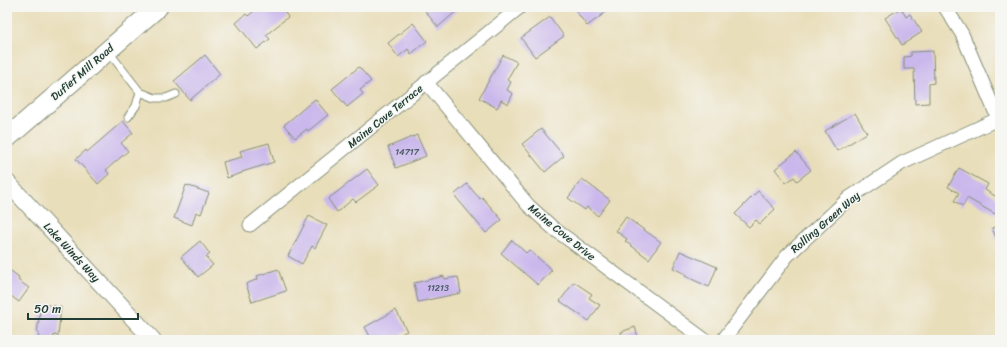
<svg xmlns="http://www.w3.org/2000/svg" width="1007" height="347" viewBox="0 0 1007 347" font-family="Sriracha,sans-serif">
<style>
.building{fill:#cab8ec}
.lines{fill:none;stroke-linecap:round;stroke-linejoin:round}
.service-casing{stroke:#848e77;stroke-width:9}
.minor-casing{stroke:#848e77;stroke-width:15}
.tertiary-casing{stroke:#848e77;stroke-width:18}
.secondary-casing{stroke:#848e77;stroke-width:21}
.service{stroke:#fff;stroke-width:7}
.minor{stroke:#fff;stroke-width:13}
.tertiary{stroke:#fff;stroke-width:16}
.secondary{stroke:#fff;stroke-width:19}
.labels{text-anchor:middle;stroke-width:3;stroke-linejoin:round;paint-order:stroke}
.number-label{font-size:9px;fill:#4a5c62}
.street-label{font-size:11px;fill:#1f3d34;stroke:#f6f6f2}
</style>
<rect width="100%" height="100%" fill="#f6f6f2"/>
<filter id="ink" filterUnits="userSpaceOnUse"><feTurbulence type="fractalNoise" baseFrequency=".025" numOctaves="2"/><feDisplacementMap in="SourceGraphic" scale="8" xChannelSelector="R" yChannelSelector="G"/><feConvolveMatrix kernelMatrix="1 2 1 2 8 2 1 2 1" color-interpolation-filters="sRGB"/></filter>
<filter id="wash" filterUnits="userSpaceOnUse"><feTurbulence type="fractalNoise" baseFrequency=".012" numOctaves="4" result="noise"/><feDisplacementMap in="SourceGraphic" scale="16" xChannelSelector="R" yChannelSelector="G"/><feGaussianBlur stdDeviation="0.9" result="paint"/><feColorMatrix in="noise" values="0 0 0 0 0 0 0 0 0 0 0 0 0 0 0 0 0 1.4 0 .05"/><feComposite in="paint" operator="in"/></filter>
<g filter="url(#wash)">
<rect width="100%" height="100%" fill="#e9deba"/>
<g id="blocks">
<g class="building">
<polygon points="259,7 283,7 282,8 288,17 266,35 270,39 257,49 236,23 246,14 248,16"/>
<polygon points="430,7 464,7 462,9 461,7 438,27 425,11"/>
<polygon points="573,7 613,7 587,26"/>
<polygon points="901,8 906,17 910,14 922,32 902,45 885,18"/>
<polygon points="550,17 564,36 535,57 521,38"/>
<polygon points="413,23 427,41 411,54 408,49 398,57 388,43"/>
<polygon points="933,51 934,83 929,84 929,103 915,104 914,69 904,69 904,57 911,56 911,52"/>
<polygon points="205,55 220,74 190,100 174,81"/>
<polygon points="503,55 517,62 507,80 511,82 507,90 513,94 508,104 501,100 497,108 479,98"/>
<polygon points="359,67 371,81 360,90 363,94 347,107 332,89"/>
<polygon points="315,99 328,115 308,131 307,129 295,138 284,125"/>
<polygon points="855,113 867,133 837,151 825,131"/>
<polygon points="123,121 133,133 121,143 128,151 106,170 109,174 98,184 76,159 86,150 87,152"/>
<polygon points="541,129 564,156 545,172 522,144"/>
<polygon points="417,135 426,156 396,168 388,147"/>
<polygon points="269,143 274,162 242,172 242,173 227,178 223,162 242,157 240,151"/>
<polygon points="796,152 811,170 797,181 794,177 786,183 775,169"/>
<polygon points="959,168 988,184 985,190 1000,199 1000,205 995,214 967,198 963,206 954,201 959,193 948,187"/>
<polygon points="367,169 379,185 356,202 353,199 337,212 328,199"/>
<polygon points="582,179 610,200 598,216 587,207 585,210 568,198"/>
<polygon points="467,184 480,199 482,197 502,220 486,233 454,195"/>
<polygon points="186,185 209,193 201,214 196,212 192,225 174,218"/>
<polygon points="758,191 775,209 760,224 756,220 749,227 735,214"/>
<polygon points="309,216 327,225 315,248 312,246 302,264 288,256"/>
<polygon points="626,217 661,242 649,259 625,241 627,239 616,231"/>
<polygon points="1000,225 1000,247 992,228"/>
<polygon points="512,240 526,253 529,250 552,270 538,285 501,253"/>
<polygon points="200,241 210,254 206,257 213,265 198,277 181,257"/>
<polygon points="680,251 717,267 709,287 685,276 686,274 673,268"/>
<polygon points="7,268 19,277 18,280 29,288 19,302 7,293"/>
<polygon points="278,269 286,291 252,302 246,284 258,279 257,276"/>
<polygon points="444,276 444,279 458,277 461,293 418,302 414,283"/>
<polygon points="574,282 592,294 589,298 600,305 589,321 560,301"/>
<polygon points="41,304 61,307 58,336 54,335 53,340 38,340 39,333 37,333"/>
<polygon points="396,310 407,331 390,340 372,340 365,327"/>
<polygon points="635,327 639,340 623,340 621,332"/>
</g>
</g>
</g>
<g filter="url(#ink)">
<use href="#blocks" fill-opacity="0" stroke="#848e77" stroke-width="1"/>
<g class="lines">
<defs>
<g id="service">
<polyline points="108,51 140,92 155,98 166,98 176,94"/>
<polyline points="128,117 136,106 140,92"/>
</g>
<g id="minor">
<polyline points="945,7 962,34 1000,123"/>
<polyline points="426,82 528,205 553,228 705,340"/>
<polyline points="250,225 520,7"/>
<polyline points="723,340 787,256 849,198 902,163 1000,118"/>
</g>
<polyline id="tertiary" points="7,182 153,340"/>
<polyline id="secondary" points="7,138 158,7"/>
</defs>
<use href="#service" class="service-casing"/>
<use href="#minor" class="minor-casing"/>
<use href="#tertiary" class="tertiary-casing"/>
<use href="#secondary" class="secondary-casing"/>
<use href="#service" class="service"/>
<use href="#minor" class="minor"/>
<use href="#tertiary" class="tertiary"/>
<use href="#secondary" class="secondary"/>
</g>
</g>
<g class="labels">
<g class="number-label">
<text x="407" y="155">14717</text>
<text x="438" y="291">11213</text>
</g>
<g class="street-label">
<text transform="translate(82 72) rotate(-41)" y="4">Dufief Mill Road</text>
<text transform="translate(385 116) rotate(-39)" y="4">Maine Cove Terrace</text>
<text transform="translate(825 222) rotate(-41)" y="4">Rolling Green Way</text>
<text transform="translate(562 232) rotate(39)" y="4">Maine Cove Drive</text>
<text transform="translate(72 252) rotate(47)" y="4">Lake Winds Way</text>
</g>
</g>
<rect width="1007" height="347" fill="none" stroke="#f6f6f2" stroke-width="24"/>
<path d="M28 313v6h110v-6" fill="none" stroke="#1f3d34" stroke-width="2"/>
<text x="34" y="313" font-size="12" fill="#1f3d34" stroke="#f6f6f2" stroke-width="3" paint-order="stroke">50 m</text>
</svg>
